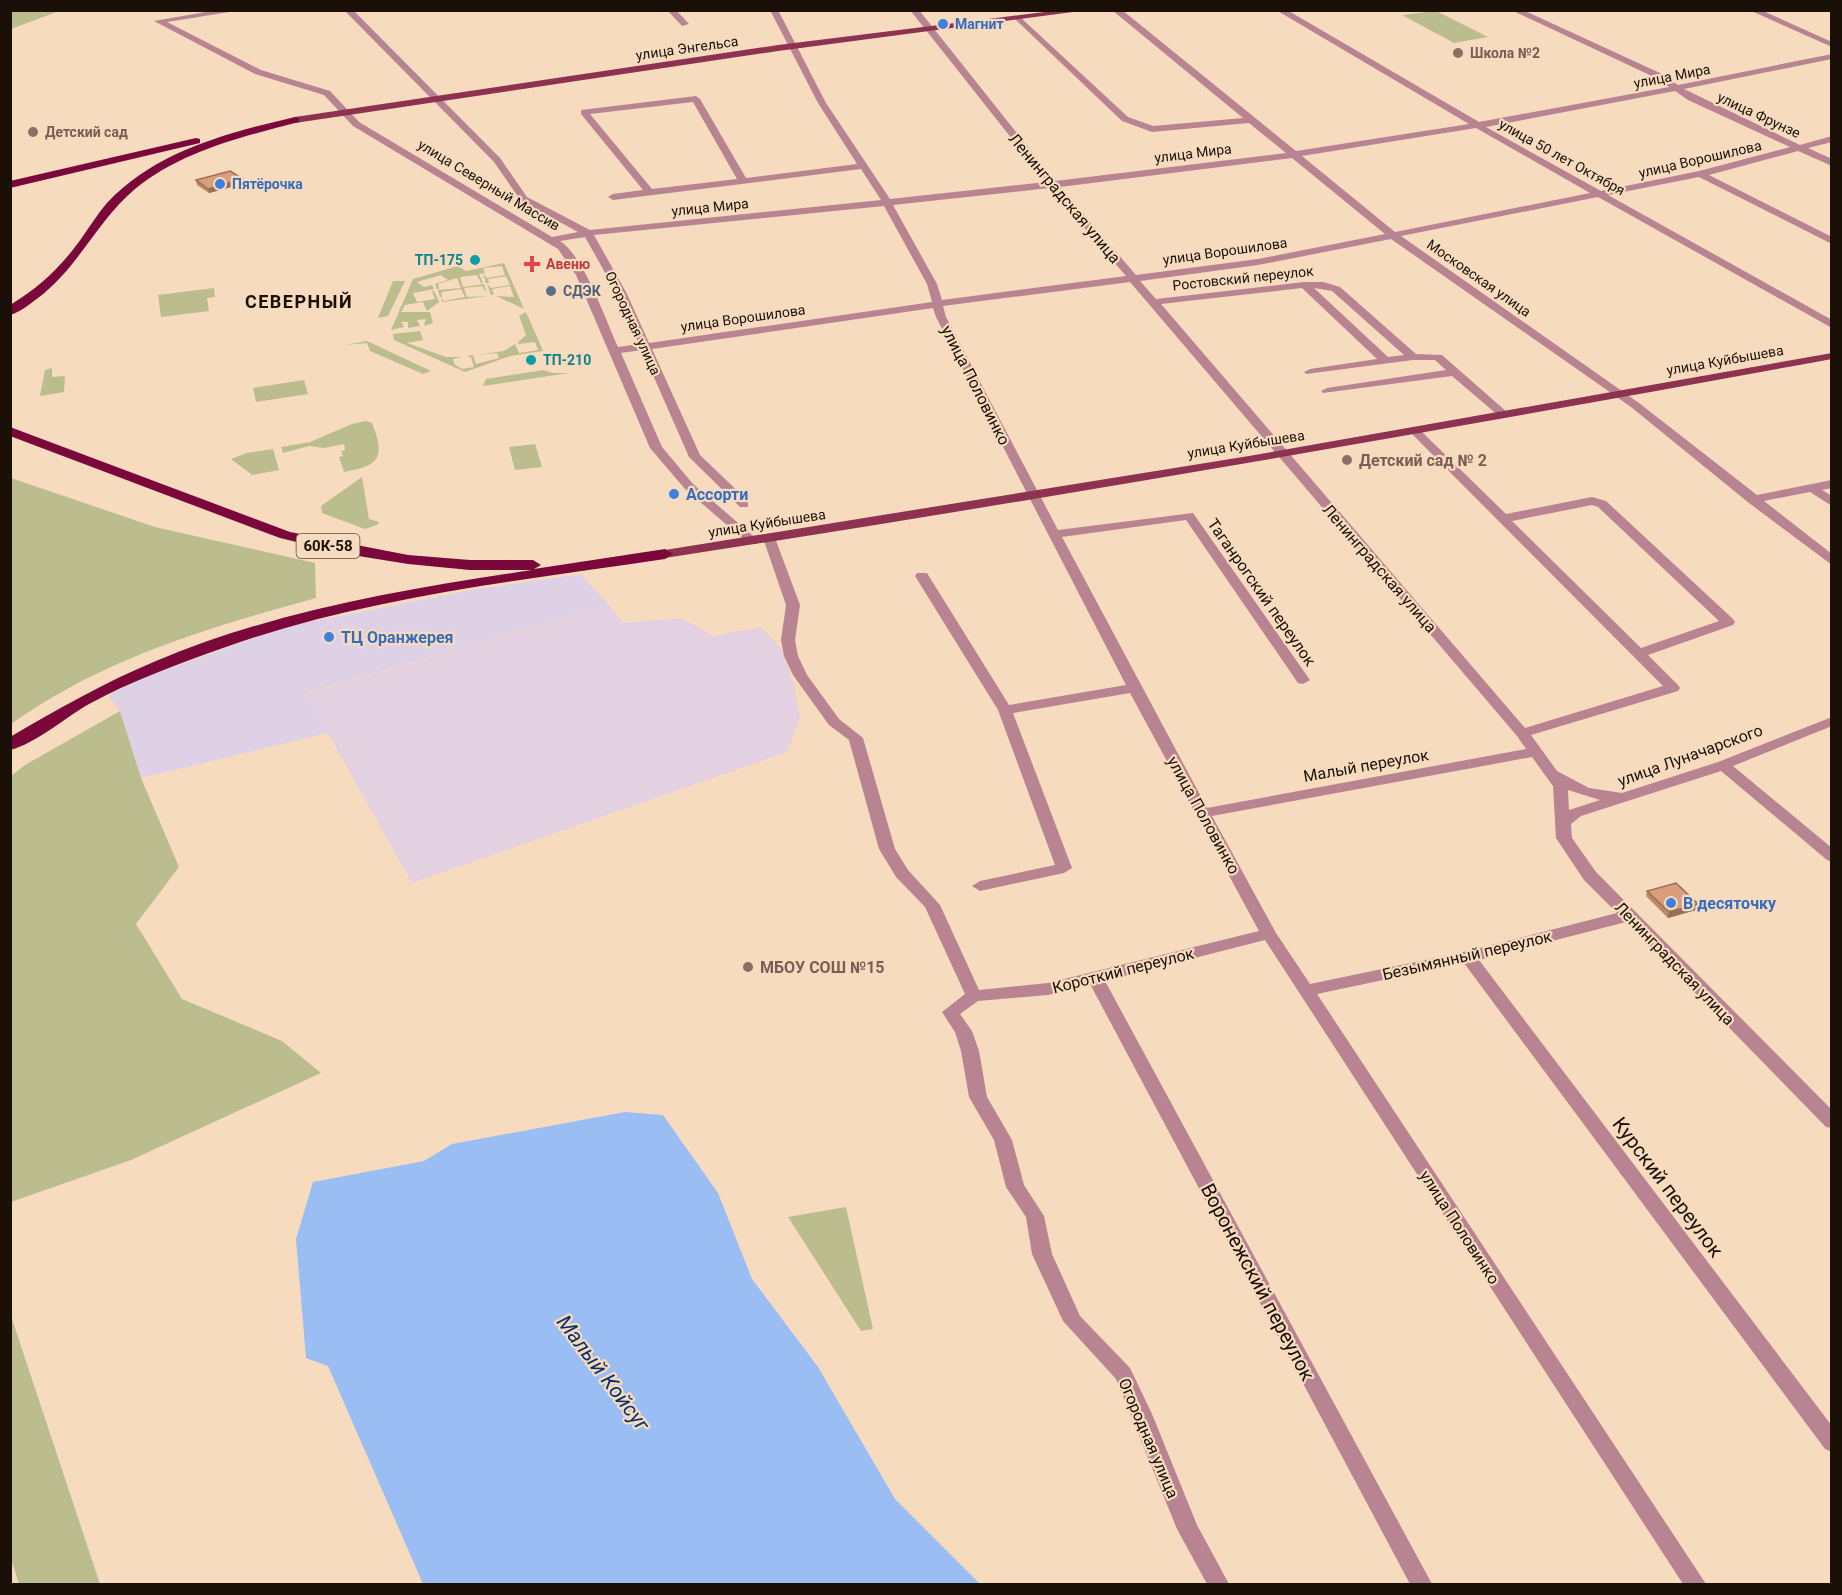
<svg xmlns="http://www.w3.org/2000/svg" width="1842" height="1595" viewBox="0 0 1842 1595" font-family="Roboto,sans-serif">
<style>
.commercial{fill:#ded1e5}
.industrial{fill:#e3d0e0}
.green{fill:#bbbd8f}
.water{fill:#9abdf3}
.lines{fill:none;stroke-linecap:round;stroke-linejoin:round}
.minor{fill:#b88491;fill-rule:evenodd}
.major{fill:#8d3351;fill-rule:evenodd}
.highway{fill:#7a083a;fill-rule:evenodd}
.wall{fill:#bb8969}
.shaded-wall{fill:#996f55}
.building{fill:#da9f7a;stroke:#996f55;stroke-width:1.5}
.shop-dot{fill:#3f7fe0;stroke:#f7dbbf;stroke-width:2}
.education-dot{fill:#8d6e63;stroke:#f7dbbf;stroke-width:2}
.culture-dot{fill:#0f9aa8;stroke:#f7dbbf;stroke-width:2}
.health-dot{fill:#e0444e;stroke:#f7dbbf;stroke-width:2}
.service-dot{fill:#5c6f8a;stroke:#f7dbbf;stroke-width:2}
.labels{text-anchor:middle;stroke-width:4.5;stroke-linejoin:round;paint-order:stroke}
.far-shop-label{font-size:14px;font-weight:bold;fill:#366cbe;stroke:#f7dbbf;text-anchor:start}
.far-street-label{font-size:14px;fill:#1a1007;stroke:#f7dbbf}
.far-education-label{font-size:14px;font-weight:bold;fill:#785e54;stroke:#f7dbbf;text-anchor:start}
.far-culture-label{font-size:14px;font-weight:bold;fill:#0d838f;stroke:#f7dbbf;text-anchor:end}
.far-health-label{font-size:14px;font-weight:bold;fill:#be3a42;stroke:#f7dbbf;text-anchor:start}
.far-service-label{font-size:14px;font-weight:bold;fill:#4e5e75;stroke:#f7dbbf;text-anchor:start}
.shield{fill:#f7dbbf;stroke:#5c4d3e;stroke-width:1.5}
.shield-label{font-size:15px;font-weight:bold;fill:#1a1007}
.street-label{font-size:16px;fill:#1a1007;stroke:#f7dbbf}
.education-label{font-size:16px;font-weight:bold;fill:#785e54;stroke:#f7dbbf;text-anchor:start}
.shop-label{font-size:16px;font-weight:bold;fill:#366cbe;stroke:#f7dbbf;text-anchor:start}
.far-district-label{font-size:18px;font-weight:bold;letter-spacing:1.5px;fill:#1a1007;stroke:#f7dbbf}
.near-street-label{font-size:20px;fill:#1a1007;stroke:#f7dbbf}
.near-water-label{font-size:21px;font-style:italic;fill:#07306d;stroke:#f7dbbf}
</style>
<rect width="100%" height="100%" fill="#f7dbbf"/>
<polygon class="commercial" points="581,574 609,605 306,693 328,733 141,778 120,711 108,695 142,678 285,627 470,590"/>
<polygon class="industrial" points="609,605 623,623 682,618 713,636 760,627 782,649 794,686 800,717 787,752 412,883 306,694"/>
<g class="green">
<polygon points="11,10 59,10 59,11 11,29"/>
<polygon points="1436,11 1488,37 1454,43 1402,15"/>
<polygon points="504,263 524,309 496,296 514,297 510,286 492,289 494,294 491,295 487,284 491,288 510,285 506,276 488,279 489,283 486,283 483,274 487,278 505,275 502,266 483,268 485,273 479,274 483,283 481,283 477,275 460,277 463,287 484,284 487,293 482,286 464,288 467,297 488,296 442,302 441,298 444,301 465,297 461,289 441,292 442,297 440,297 438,290 461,288 457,278 438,284 439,289 437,289 435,284 448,280 441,275 417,282 424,287 432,285 434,289 413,293 417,302 435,299 432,291 434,291 439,302 427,311 423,302 405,305 401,312 430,312 433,323 424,326 426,319 417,320 420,326 408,328 408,322 401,322 404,327 391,330 413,279 458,266 466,271"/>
<polygon points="393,281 405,281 388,316 378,318"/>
<polygon points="214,288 215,297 207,298 209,311 161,317 158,295"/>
<polygon points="526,312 543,351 510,356 465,372 394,340 393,334 420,331 423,340 407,343 446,357 462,357 453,359 455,365 462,369 474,367 471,357 466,356 473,355 476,364 499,358 497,353 476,355 504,351 515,344 519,353 538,350 535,342 519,344 518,342 526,335 519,316"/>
<polygon points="367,341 431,371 423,374 370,351 367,343 345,345"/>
<polygon points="52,368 52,377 65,376 64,392 40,396 45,370"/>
<polygon points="543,370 553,373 569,373 483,386 486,379"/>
<polygon points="304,380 308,394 256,402 253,388"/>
<path d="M366,421L372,423C386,458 379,466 344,472L339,457L343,456L341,451L345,450L344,444L324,448L309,446L283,453L281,447L310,442L352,424Z"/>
<polygon points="535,444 542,467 515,470 509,447"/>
<polygon points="273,449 279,470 252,475 231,459 247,453"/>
<polygon points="362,477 369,519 379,522 377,525 365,529 322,513 321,506"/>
<path d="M11,478L155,527L315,563L316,598C207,628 104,658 11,724Z"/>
<polygon points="120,711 141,778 179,867 136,924 182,999 282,1041 321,1073 131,1160 11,1202 11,776 25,765"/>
<polygon points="846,1207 873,1329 861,1331 788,1217"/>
<polygon points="10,1316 11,1316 100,1584 19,1584 11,1559"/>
</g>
<polygon class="water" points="625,1112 663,1115 718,1193 752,1279 818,1367 895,1499 980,1584 423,1584 328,1366 306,1358 296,1239 313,1182 424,1161 452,1144"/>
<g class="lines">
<g class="minor">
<path d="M217,10H242L167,22L261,70L330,91L359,122L552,237L578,232L521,201L494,162L344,10H353L500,158L527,197L590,230L881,200L861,169L613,200L608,197L613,194L643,190L581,114V110L696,96L700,99L746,178L857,164L818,103L770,10H778L826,103L890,199L1046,182L910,10H919L1055,181L1286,153L1249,123L1152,132L1122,121L1016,20V16H1019L1128,117L1153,126L1243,118L1112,10H1122L1296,151L1469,124L1276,10H1287L1479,122L1669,87L1654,77L1511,10H1523L1660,73L1678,85L1832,54V59L1684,89L1800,145L1832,136V142L1808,148L1832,159V166L1798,151L1709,175L1832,237V244L1699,177L1608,195L1832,320V328L1598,197L1401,236L1639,403L1757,495L1832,480V488L1822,490L1832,496V506L1810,492L1764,501L1832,554V565L1749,503L1631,407L1391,239L1258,265L1140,281L1156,299L1304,282H1323L1340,287L1416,354L1442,355L1508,413V417H1500L1452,376L1323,393L1321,391L1327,388L1446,370L1435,360H1413L1306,374L1304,372L1310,369L1377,359L1302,288L1161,304L1525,728L1663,686L1411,433V429H1419L1506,514L1592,497L1606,501L1733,619L1735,622L1733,625L1648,655L1678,685L1680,688L1678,691L1531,735L1557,771L1589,788L1622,793L1718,762L1832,717V726L1733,766L1832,848V862L1827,860L1721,771L1581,816L1571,824L1572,838L1596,872L1832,1110V1128L1826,1127L1626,922L1479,960L1832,1426V1452L1825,1449L1464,963L1317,994L1706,1584H1683L1265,940L1105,981L1432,1584H1410L1090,984L1048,995L978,1001L960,1014L972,1031L979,1051L987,1097L1012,1140L1024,1185L1044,1216L1052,1254L1080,1316L1130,1368L1152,1414L1197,1525L1229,1584H1207L1177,1529L1116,1379L1063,1321L1032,1254L1026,1217L1006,1187L994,1140L969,1097L961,1051L955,1032L942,1012L965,994L925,907L896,877L879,849L849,740L829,725L793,675L784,656L781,640L786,605L763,538L769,534L775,538L800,605L795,640L798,656L807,675L839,719L863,738L895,849L908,870L940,905L979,990L1048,983L1259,931L1130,693L1013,713L1072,868L1064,873L980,891L972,886L980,881L1055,865L998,710L915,576L917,573H927L1009,705L1126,685L936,317L933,308L652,349L700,455L748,501V507H740L689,457L642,350L621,353L662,447L693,484L759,541L757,544H749L685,489L650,448L576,275L558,249L353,126L324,95L255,74L154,21ZM1675,91L1688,100L1790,147L1699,171L1601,191L1486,127ZM693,102L737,179L652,189L590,114ZM1476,128L1590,193L1395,232L1302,156ZM1292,158L1385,234L1258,259L1136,275L1060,187ZM1050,188L1126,276L942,300L937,284L893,205ZM884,206L927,284L932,302L649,343L627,294L594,235ZM585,237L617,294L639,344L618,347C606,321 584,256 560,241ZM1130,282L1517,736L1526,749L1207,808L1062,537L1186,520L1298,683L1303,684L1310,680L1193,513L1058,530L946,317L943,306ZM1314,288L1332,291L1404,355L1388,357ZM1592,505L1598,507L1719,621L1641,648L1512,521ZM1532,757L1553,786L1556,838L1584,880L1617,913L1468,951L1310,984L1276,933L1212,816ZM1568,790L1600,800L1569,810Z"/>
<polygon points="667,10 676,10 689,24 682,26"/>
<polygon points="1749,10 1761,10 1832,42 1832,47"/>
</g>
<g class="major">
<polygon points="1061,10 1088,10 778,51 295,123 291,120 295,117 778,45"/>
<path d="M1832,353V359C1443,430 1055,498 665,558L659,554L665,550L1249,456Z"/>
</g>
<g class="highway">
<path d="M295,117L299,118V122C241,137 182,151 135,189C97,221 78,268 38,298C30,304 20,312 10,315V305C35,290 57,271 75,247C86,233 95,217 107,203C156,151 227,133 295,117Z"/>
<polygon points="196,138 200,139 200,143 10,188 10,181"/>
<path d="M10,427L290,532L408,555L470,560H533L541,565L534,569L665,549L673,554L665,559C517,581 365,597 223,648C178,664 131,681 89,704C66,717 35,744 10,750V737C58,709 105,682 156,661C274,611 405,589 532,570H470L408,564L346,554L280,538L10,436Z"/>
</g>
</g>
<g class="wall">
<polygon points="196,180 243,184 209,193 197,185"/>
<polygon points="1647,891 1698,904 1696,910 1668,918 1646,896"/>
</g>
<g class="shaded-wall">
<polygon points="243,179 243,184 209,193 208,189"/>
<polygon points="1698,904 1696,910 1668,918 1669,912"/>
</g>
<g class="building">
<polygon points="230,171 243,179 208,189 196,180"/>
<polygon points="1676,883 1698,904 1669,912 1647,891"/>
</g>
<g class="shop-dot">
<circle cx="943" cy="24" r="6"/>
<circle cx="220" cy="184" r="6"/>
<circle cx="674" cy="494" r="6"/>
<circle cx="329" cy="637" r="6"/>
<circle cx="1671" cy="903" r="6"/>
</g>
<g class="education-dot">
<circle cx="1458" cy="53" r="6"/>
<circle cx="33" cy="132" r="6"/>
<circle cx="1347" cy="460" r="6"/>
<circle cx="748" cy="967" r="6"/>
</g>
<g class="culture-dot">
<circle cx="475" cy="260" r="6"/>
<circle cx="531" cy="360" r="6"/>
</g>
<path class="health-dot" d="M529 255h6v6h6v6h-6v6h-6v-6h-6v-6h6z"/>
<circle class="service-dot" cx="551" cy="291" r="6"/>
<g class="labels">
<g class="far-shop-label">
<text x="955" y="29">Магнит</text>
<text x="232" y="189">Пятёрочка</text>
</g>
<g class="far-street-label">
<text transform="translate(687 48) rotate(-8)" y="5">улица Энгельса</text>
<text transform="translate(1672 76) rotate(-11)" y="5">улица Мира</text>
<text transform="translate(1759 115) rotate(25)" y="5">улица Фрунзе</text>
<text transform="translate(1193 153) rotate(-7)" y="5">улица Мира</text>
<text transform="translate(1562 157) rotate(29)" y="5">улица 50 лет Октября</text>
<text transform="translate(1700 159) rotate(-13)" y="5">улица Ворошилова</text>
<text transform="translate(489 185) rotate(31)" y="5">улица Северный Массив</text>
<text transform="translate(710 207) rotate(-6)" y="5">улица Мира</text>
<text transform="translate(1225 251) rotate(-8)" y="5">улица Ворошилова</text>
<text transform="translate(1243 278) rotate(-6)" y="5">Ростовский переулок</text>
<text transform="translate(1479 278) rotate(35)" y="5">Московская улица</text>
<text transform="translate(743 318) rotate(-8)" y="5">улица Ворошилова</text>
<text transform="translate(633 323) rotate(65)" y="5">Огородная улица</text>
<text transform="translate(1725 360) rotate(-10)" y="5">улица Куйбышева</text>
<text transform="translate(1246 444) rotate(-9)" y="5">улица Куйбышева</text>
<text transform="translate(767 523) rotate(-9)" y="5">улица Куйбышева</text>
</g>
<g class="far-education-label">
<text x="1470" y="58">Школа №2</text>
<text x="45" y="137">Детский сад</text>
</g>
<g class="far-culture-label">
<text x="463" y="265">ТП-175</text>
<text x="543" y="365" text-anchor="start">ТП-210</text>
</g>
<g class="far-health-label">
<text x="546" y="269">Авеню</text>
</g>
<g class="far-service-label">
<text x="563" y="296">СДЭК</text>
</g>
<rect class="shield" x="296.5" y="534" width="63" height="24" rx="4.5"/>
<g class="shield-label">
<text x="328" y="551">60К-58</text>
</g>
<g class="street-label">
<text transform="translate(1065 198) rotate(50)" y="6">Ленинградская улица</text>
<text transform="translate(976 385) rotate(63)" y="6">улица Половинко</text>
<text transform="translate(1380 568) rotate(49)" y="6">Ленинградская улица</text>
<text transform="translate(1262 592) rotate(55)" y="6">Таганрогский переулок</text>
<text transform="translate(1690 755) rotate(-20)" y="6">улица Луначарского</text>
<text transform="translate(1366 765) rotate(-10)" y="6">Малый переулок</text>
<text transform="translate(1204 815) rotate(61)" y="6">улица Половинко</text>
<text transform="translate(1467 955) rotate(-13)" y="6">Безымянный переулок</text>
<text transform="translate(1675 963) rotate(46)" y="6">Ленинградская улица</text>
<text transform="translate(1123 970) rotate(-14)" y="6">Короткий переулок</text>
<text transform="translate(1460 1227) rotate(57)" y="6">улица Половинко</text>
<text transform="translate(1149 1438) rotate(67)" y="6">Огородная улица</text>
</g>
<g class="education-label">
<text x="1359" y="466">Детский сад № 2</text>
<text x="760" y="973">МБОУ СОШ №15</text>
</g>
<g class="shop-label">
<text x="686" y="500">Ассорти</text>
<text x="341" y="643">ТЦ Оранжерея</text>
<text x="1683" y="909">В десяточку</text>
</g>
<g class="far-district-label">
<text x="299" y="308">СЕВЕРНЫЙ</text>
</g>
<g class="near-street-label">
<text transform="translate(1668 1187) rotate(53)" y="7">Курский переулок</text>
<text transform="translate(1258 1282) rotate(62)" y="7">Воронежский переулок</text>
</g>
<g class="near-water-label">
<text transform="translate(603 1373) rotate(53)" y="7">Малый Койсуг</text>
</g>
</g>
<rect width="1842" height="1595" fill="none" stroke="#1a1007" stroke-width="24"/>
</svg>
